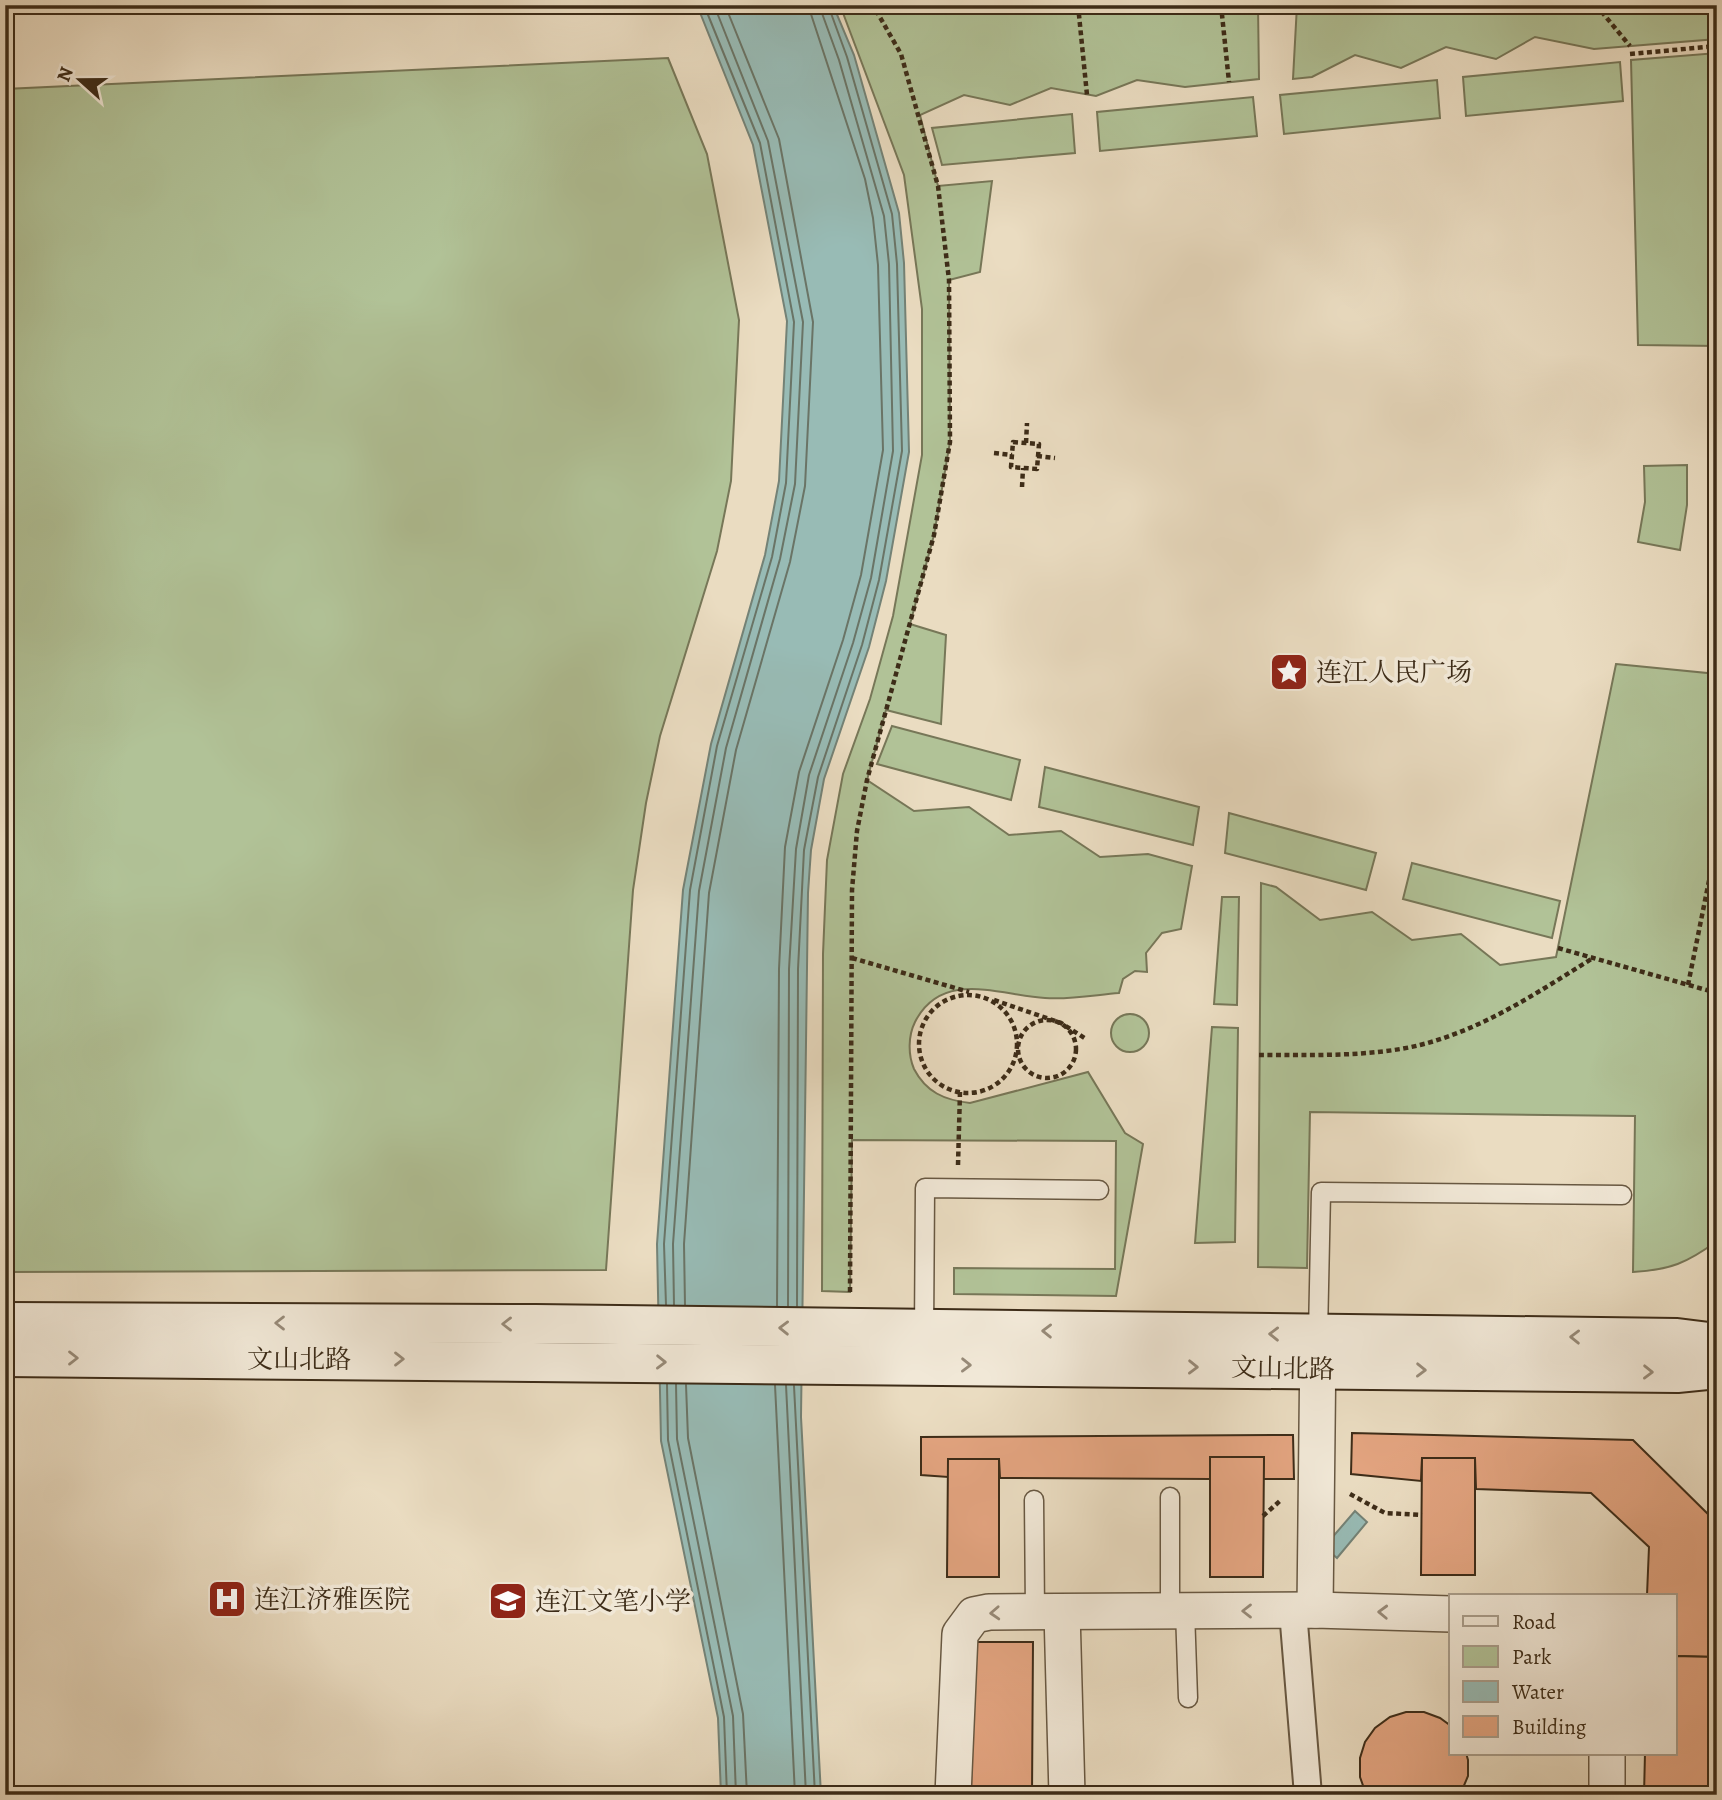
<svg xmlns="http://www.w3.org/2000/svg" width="1722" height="1800" viewBox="0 0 1722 1800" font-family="Alegreya,'Noto Serif SC',serif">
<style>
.green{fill:#b1c297;stroke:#777758;stroke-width:2}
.water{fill:#98bbb5;stroke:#748276;stroke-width:2}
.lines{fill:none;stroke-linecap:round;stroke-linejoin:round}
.shore{stroke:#6a7466;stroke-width:2}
.building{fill:#e3a480;stroke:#3d2c18;stroke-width:2}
.service-casing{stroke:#685842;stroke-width:21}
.pedestrian-casing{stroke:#685842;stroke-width:30}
.minor-casing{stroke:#685842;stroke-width:38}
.secondary-casing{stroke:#3d2c18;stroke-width:42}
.path{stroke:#3d2c18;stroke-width:4.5;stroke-dasharray:5 3.5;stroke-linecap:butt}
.service{stroke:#f1e8d7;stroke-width:18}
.pedestrian{stroke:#f1e8d7;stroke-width:26}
.minor{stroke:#f1e8d7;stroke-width:35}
.secondary{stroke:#f1e8d7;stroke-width:38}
.oneway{stroke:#978a78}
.labels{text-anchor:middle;stroke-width:7;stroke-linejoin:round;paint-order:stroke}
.poi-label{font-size:26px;fill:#3d2c18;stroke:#f1e8d7;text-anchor:start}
.street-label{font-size:26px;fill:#3d2c18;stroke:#f1e8d7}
</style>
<rect width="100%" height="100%" fill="#eadcc1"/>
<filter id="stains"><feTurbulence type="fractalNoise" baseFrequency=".00286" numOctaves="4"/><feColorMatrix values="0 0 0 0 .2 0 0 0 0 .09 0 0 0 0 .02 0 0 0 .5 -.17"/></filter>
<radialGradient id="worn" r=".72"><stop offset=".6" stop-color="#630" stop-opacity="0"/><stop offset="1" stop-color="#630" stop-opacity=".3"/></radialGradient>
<g class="green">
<path d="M840,5H1258L1259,79L1185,87L1137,80L1096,96L1051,88L1010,105L964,95L920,115L938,186L992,181L980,272L949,280L950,442L934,535L910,624L946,635L941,724L886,710L867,780L914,811L969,807L1009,835L1061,831L1100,857L1148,854L1192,866L1181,929L1162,933L1146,953L1147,972L1135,971L1123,979L1119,993C1095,995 1069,1000 1045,998C999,995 942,969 915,1022C908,1036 908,1055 914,1069C926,1092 944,1100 970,1103L1088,1072L1125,1133L1143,1144L1116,1296L954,1294V1268L1115,1269L1116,1141L852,1140L850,1292L822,1291L823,954L827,860L843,774L870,699L893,616L922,455V309L904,175Z"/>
<polygon points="1297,5 1717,5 1717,39 1594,49 1535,37 1496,59 1446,47 1401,68 1355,55 1312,77 1293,79"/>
<polygon points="1717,53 1717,346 1638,345 1631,60"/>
<polygon points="668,58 707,154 739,320 731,481 717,551 660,736 646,803 633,890 606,1270 5,1272 5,89"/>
<polygon points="1620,62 1623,101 1466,116 1463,77"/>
<polygon points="1437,80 1440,118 1284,134 1280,95"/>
<polygon points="1253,97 1257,136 1100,151 1097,112"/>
<polygon points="1072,114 1075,153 942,165 932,128"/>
<polygon points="1687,465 1687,505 1680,550 1638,542 1645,502 1644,466"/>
<path d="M1616,664L1717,674V1241C1687,1263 1670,1270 1633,1272L1635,1116L1310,1112L1307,1268L1258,1267L1261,883L1276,887L1320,920L1372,912L1412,940L1461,934L1500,965L1556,957Z"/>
<polygon points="892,726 1020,760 1011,800 877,764"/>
<polygon points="1045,767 1199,807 1193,845 1039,807"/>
<polygon points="1229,813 1376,853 1366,890 1225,853"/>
<polygon points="1412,863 1560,901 1552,938 1403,899"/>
<polygon points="1222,897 1239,897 1237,1005 1214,1004"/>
<circle cx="1130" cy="1033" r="19"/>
<polygon points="1212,1027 1238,1028 1235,1242 1195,1243"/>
</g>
<g class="water">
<polygon points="697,5 833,5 854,55 899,213 904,263 909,452 886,581 869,647 824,779 811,850 808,893 801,1417 821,1795 721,1795 718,1718 661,1441 657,1244 683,890 711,744 765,555 779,481 787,321 753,145"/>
<polygon points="1355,1511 1367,1522 1337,1558 1324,1547"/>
</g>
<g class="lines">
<g class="shore">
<polyline points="666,1305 664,1244 690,890 717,746 772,557 786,483 794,322 760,143 704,5"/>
<polyline points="674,1305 673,1244 699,891 726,748 780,559 795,484 803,322 768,141 714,5"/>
<polyline points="685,1305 684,1244 709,893 736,750 790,562 805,486 813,322 779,139 725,5"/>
<polyline points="777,1306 779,969 785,847 799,772 843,640 861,575 883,450 878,265 873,218 865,179 808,5"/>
<polyline points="788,1306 789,969 796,849 809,775 853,643 871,578 893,451 889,264 884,216 839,60 819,5"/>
<polyline points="797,1306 798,969 804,850 818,777 862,645 879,580 902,451 897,264 892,214 847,57 828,5"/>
<polyline points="667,1384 668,1440 724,1717 727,1795"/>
<polyline points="676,1384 677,1439 733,1716 736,1795"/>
<polyline points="686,1385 688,1438 743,1714 747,1795"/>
<polyline points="775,1385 795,1795"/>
<polyline points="786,1385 806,1795"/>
<polyline points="794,1386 815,1795"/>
</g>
</g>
<g class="building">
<polygon points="1352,1433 1633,1440 1717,1523 1715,1657 1675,1656 1675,1595 1647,1595 1649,1547 1591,1493 1476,1489 1475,1458 1422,1458 1421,1481 1351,1474"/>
<polygon points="1293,1435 1294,1479 1263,1479 1264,1457 1210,1457 1210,1479 1000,1478 999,1459 948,1459 948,1477 921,1475 921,1437"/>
<polygon points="1210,1457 1264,1457 1263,1577 1210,1577"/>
<polygon points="1422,1458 1475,1458 1475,1575 1421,1575"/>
<polygon points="948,1459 999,1459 999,1577 947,1577"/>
<polygon points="972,1642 1033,1642 1032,1795 971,1795"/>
<polygon points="1675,1656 1715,1657 1714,1795 1644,1795 1645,1753 1675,1753"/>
<polygon points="1406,1712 1424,1712 1440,1718 1451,1726 1451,1753 1466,1753 1468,1760 1468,1776 1460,1795 1366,1794 1360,1777 1360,1758 1365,1742 1375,1728 1390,1717"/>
</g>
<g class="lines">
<defs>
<g id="service">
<polyline points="924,1333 925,1188 1099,1190"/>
<polyline points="1318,1334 1321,1192 1622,1195"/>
<polyline points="1034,1500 1035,1612"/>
<polyline points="1170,1611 1170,1497"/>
<polyline points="1185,1611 1188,1698"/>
</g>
<polyline id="pedestrian" points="1293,1611 1308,1795"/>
<g id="minor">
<polyline points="1315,1610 1318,1341"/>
<polyline points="1062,1612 1067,1795"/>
<polyline points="953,1795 960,1634 974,1615 989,1612 1315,1610 1451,1614"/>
<polyline points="1607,1795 1607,1753"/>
</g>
<g id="secondary">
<polyline points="5,1322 536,1324 1677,1338 1717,1343"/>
<polyline points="5,1357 1677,1373 1717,1369"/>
</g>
</defs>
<use href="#service" class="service-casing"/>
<use href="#pedestrian" class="pedestrian-casing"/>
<use href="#minor" class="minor-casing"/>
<use href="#secondary" class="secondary-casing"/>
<g class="path">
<polyline points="1078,5 1087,95"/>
<polyline points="1221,5 1229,82"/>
<polyline points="1596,5 1630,46"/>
<polyline points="875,13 890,5"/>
<polyline points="1630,54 1717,46"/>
<polygon points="1013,442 1039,444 1037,469 1011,467"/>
<polyline points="1026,443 1027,423"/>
<polyline points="994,453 1012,455"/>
<polyline points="1037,456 1055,458"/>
<polyline points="1022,487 1023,468"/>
<polyline points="1558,948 1717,993"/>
<polyline points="852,958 969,992"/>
<polyline points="1688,985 1717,841"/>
<circle cx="968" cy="1044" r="49"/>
<polyline points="994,1000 1061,1023 1086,1039"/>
<circle cx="1047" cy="1049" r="29"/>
<path d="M1259,1055C1310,1055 1371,1057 1420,1045C1484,1029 1538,992 1593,958"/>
<polyline points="958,1165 960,1092"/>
<polyline points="850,1292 852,890 857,831 867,780 934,535 950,442 949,280 938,186 901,54 873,5"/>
<polyline points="1350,1494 1385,1513 1422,1515"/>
<polyline points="1263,1516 1281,1500"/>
</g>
<use href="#service" class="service"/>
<use href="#pedestrian" class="pedestrian"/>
<use href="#minor" class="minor"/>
<use href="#secondary" class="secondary"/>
</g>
<defs><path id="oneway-chevron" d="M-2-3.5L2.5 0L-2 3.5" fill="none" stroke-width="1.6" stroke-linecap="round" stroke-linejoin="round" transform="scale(1.75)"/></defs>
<g class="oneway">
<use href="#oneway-chevron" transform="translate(280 1323) rotate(-180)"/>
<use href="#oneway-chevron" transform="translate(507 1324) rotate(-180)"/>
<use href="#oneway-chevron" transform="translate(784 1328) rotate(-179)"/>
<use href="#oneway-chevron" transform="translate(1047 1331) rotate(-179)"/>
<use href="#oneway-chevron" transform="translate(1274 1334) rotate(-179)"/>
<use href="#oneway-chevron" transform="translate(1575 1337) rotate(-179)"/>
<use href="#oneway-chevron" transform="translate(73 1358)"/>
<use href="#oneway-chevron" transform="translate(399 1359)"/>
<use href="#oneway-chevron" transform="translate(661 1362) rotate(1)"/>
<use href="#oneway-chevron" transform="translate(966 1365) rotate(1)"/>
<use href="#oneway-chevron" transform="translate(1193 1367) rotate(1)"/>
<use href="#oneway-chevron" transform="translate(1421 1370) rotate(1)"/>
<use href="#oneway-chevron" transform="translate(1648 1372) rotate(1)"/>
<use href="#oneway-chevron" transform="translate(1247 1611) rotate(180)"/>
<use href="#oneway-chevron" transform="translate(1383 1612) rotate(-178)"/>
<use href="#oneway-chevron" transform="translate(995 1613) rotate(177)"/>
</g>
<defs>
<symbol id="sight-square" viewBox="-11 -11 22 22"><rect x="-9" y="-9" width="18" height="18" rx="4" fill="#8f2418" stroke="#f1e8d7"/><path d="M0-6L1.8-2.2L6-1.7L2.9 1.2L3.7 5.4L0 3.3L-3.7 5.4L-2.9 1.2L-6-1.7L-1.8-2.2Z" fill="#fff"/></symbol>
<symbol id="hospital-square" viewBox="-11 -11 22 22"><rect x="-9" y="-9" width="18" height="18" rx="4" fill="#8f2418" stroke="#f1e8d7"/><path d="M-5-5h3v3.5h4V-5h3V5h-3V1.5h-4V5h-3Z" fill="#fff"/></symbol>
<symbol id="school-square" viewBox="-11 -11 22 22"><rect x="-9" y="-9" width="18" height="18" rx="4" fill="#8f2418" stroke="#f1e8d7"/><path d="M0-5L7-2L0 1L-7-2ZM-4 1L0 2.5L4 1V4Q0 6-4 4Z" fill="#fff"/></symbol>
</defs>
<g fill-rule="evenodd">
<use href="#sight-square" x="1267" y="650" width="44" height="44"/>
<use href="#hospital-square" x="205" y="1577" width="44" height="44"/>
<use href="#school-square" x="486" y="1579" width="44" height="44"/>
</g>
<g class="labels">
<g class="poi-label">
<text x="1316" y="681">连江人民广场</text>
<text x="254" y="1608">连江济雅医院</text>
<text x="535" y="1610">连江文笔小学</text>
</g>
<g class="street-label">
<text x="299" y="1368">文山北路</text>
<text transform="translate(1283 1368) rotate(1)" y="9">文山北路</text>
</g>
</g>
<rect width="1722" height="1800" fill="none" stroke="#eadcc1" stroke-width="28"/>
<rect x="7" y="7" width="1708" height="1786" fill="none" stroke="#3d2c18" stroke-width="3.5"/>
<rect x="14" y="14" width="1694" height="1772" fill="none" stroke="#3d2c18" stroke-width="2"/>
<rect x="1449" y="1594" width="228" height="161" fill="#f1e8d7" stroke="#a99d8b" stroke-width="2"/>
<rect x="1463" y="1616" width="35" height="10" fill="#f1e8d7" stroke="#a99d8b" stroke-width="2"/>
<text x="1512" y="1629" font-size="21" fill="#3d2c18">Road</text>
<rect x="1463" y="1646" width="35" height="21" fill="#b1c297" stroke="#a99d8b" stroke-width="2"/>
<text x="1512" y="1664" font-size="21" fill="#3d2c18">Park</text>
<rect x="1463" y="1681" width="35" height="21" fill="#98bbb5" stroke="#a99d8b" stroke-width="2"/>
<text x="1512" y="1699" font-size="21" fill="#3d2c18">Water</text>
<rect x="1463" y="1716" width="35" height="21" fill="#e3a480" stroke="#a99d8b" stroke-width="2"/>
<text x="1512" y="1734" font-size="21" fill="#3d2c18">Building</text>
<g transform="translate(80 80) rotate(291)" stroke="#f1e8d7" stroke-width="5" paint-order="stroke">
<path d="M0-5L12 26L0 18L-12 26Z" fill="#3d2c18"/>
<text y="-10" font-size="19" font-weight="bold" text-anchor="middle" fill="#3d2c18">N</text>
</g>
<rect width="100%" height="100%" filter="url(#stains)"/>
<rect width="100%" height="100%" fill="url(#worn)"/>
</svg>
